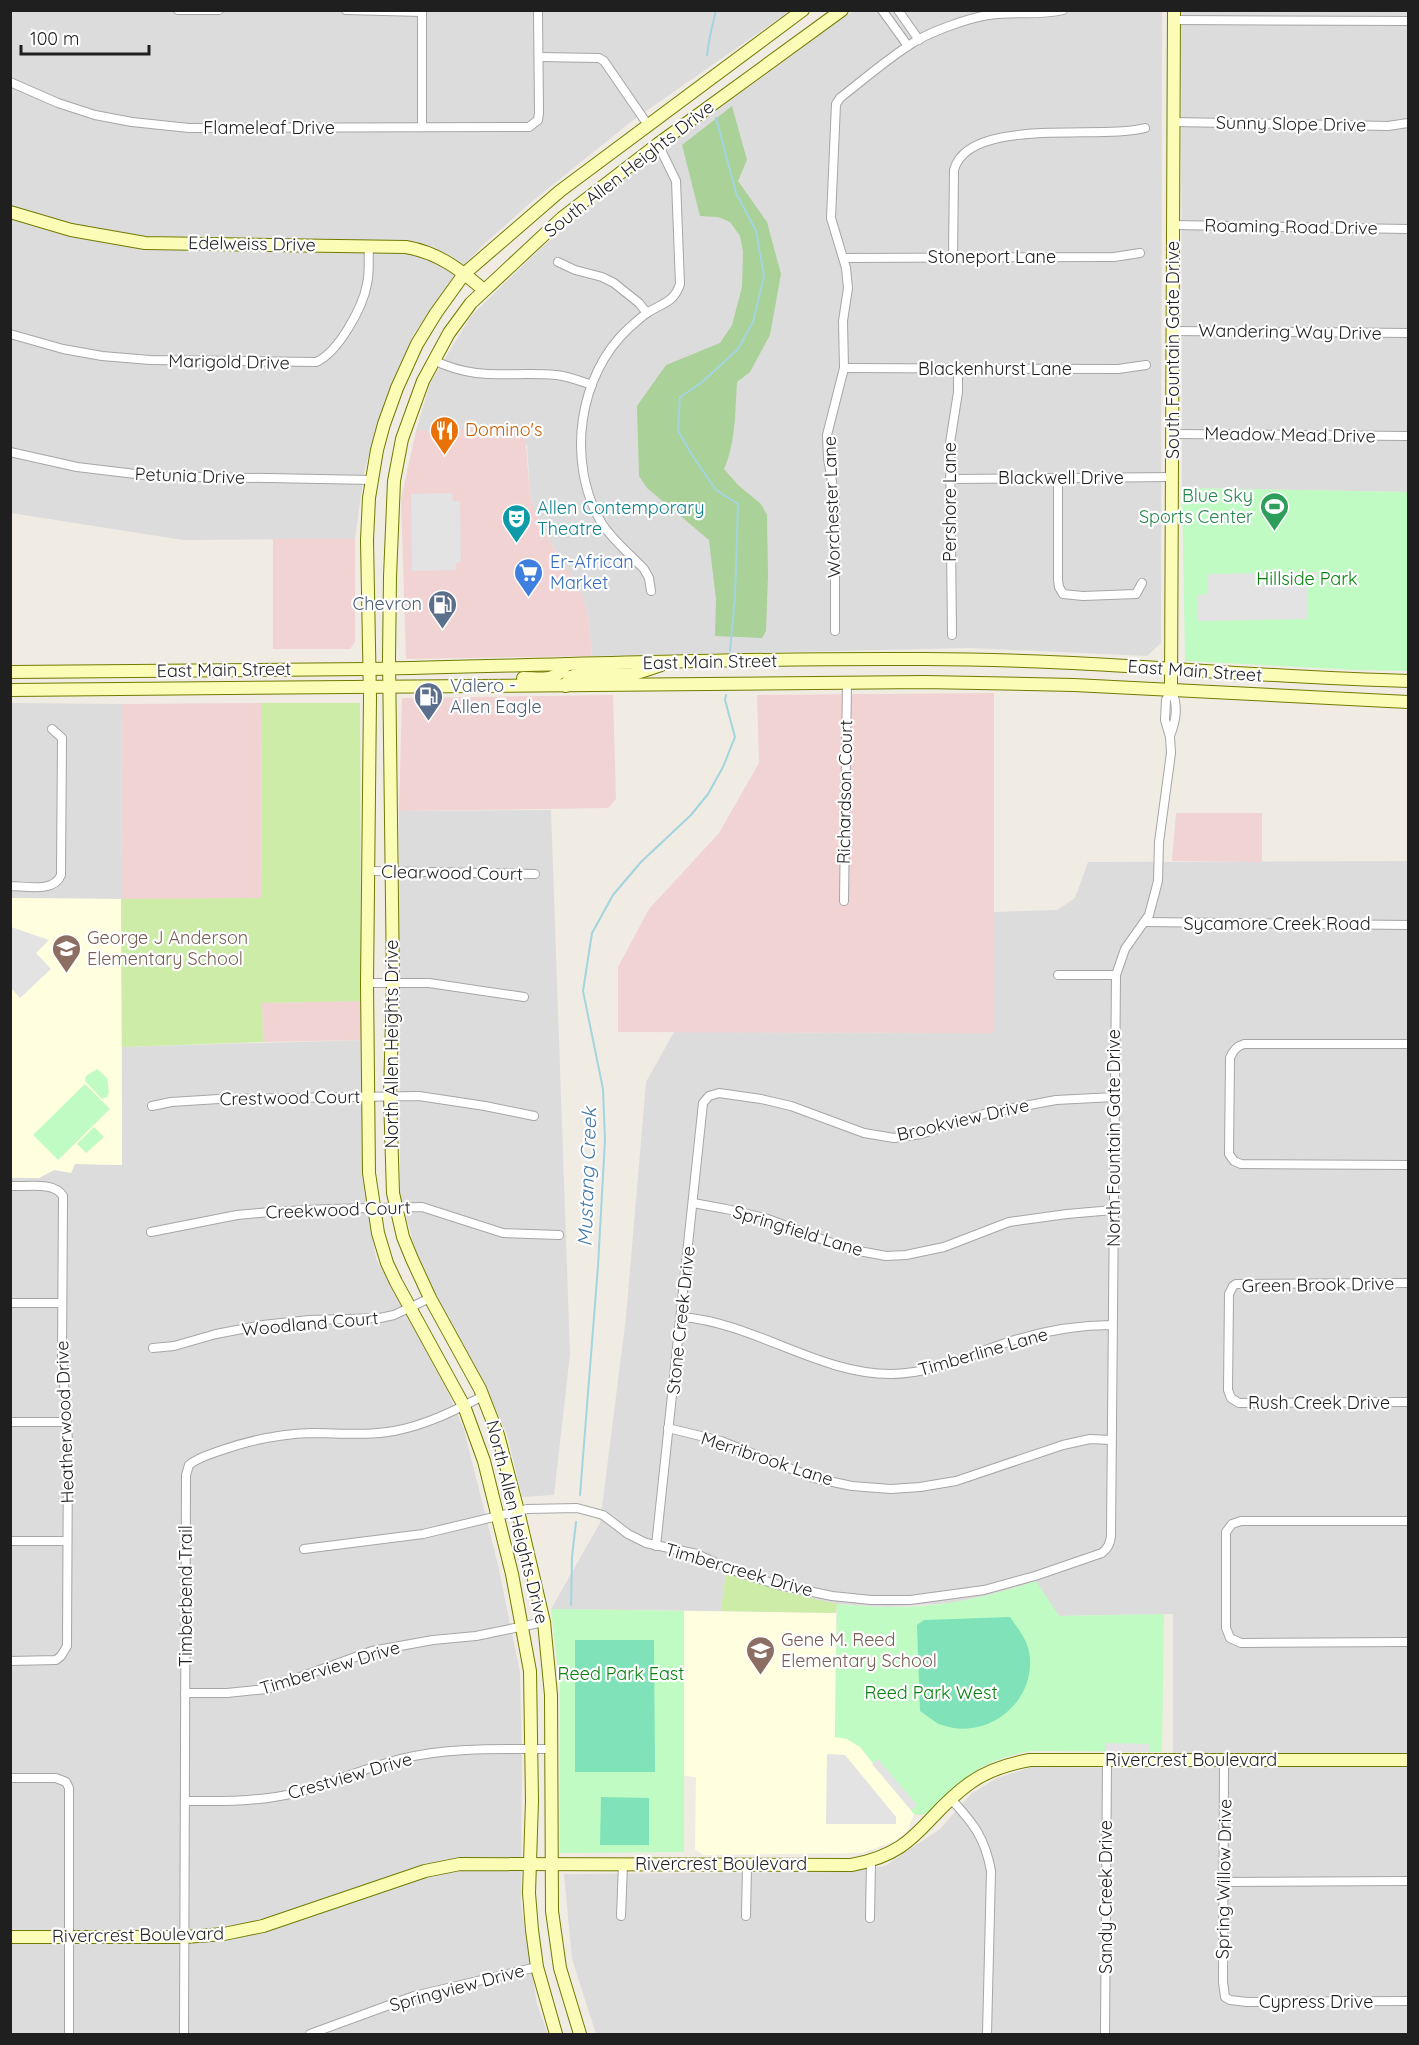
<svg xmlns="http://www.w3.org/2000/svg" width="1419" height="2045" viewBox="0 0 1419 2045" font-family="Quicksand,sans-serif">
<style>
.residential{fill:#dddcdc}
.commercial{fill:#f1d3d3}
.education{fill:#fffede}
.grass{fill:#cceca8}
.forest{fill:#aad197}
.park{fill:#c0fbc3}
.pitch{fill:#7fe2b9}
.parking{fill:#e3e3e3}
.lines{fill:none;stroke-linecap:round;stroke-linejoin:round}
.stream{stroke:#a3d4df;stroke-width:2}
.street-casing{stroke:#a6a6a6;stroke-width:10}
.secondary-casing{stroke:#717b01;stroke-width:14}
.street{stroke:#fff;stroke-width:8}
.secondary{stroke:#fbfcb6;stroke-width:12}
.labels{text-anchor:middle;stroke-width:4.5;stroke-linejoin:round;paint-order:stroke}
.street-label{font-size:18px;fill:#1f1f1f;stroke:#fff}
.food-label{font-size:18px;fill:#c56008;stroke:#fff;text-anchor:start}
.leisure-label{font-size:18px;fill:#27864d;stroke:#fff;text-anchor:end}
.culture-label{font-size:18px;fill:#0d838f;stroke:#fff;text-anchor:start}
.shop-label{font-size:18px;fill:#366cbe;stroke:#fff;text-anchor:start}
.park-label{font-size:18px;fill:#07820e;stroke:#fff}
.service-label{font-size:18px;fill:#4e5e75;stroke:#fff;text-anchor:end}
.education-label{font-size:18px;fill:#785e54;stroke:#fff;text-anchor:start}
.water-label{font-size:20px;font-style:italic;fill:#447aaa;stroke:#fff}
</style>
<rect width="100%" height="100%" fill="#f0ece4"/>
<g class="residential">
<polygon points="10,11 790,11 632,121 529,204 483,245 452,278 413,335 385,400 365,468 355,539 183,540 11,513"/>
<polygon points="853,11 1162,11 1161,643 1147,656 970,648 592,656 588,614 579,587 556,552 536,515 530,494 527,445 416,431 430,383 471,316 543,246 646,162"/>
<polygon points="1181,11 1408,11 1408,492 1182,488"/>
<polygon points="11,703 122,704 121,899 11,898"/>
<polygon points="551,810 570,1354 554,1495 522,1497 507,1434 485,1387 433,1294 414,1245 400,1195 399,811"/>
<polygon points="1408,861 1408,2034 596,2034 572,1959 564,1874 849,1872 885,1866 940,1829 971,1794 997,1778 1032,1767 1173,1768 1173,1614 1059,1616 1035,1581 995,1594 952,1603 888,1607 837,1604 786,1593 747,1580 726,1572 721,1611 551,1609 600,1523 626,1317 646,1082 674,1032 993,1033 994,912 1057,910 1075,898 1088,862"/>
<polygon points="362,1040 363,1178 376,1259 447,1390 464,1430 498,1565 520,1672 522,1757 521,1904 537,2004 548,2034 11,2034 11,1178 39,1178 54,1170 71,1172 75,1164 122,1165 122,1047"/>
</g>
<g class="commercial">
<polygon points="515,428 525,435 530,494 536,515 556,552 579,587 588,614 592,656 406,659 401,499 416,431"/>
<polygon points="273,539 355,539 355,642 350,649 273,649"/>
<polygon points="994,693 994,1033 618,1032 618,967 649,909 719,833 759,763 757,695"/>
<polygon points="613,695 616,799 608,808 399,811 402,698"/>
<polygon points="261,703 262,899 121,899 122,704"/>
<polygon points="1176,813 1262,813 1262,862 1172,861"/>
<polygon points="361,1001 362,1040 263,1042 262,1003"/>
</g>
<g class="education">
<polygon points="11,898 121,899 122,1165 75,1164 71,1173 54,1170 39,1178 11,1178"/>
<polygon points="684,1611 836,1613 835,1736 847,1739 860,1747 914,1814 907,1831 895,1841 862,1853 703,1855 695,1849 696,1777 684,1776"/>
</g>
<g class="grass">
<polygon points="261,703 360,703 361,1001 262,1003 263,1042 122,1047 121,899 262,898"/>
<path d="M726,1571C762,1587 799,1596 837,1604L836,1613L721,1611Z"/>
</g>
<path class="forest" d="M732,106L747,160L738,181L767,222L781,274L770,335L750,372L737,382C735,411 736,442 724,469L738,485L761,504L767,515L768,576L766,631L762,638L715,636L716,600L709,540L647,488L639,476L637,406L666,365L720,343L732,325L742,287L743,252L740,236L730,222L718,217L700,216L682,145Z"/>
<g class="park">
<polygon points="1182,488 1408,492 1408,671 1356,670 1185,661"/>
<polygon points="97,1069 107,1078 109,1093 107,1097 102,1099 85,1081 86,1076"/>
<polygon points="85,1084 110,1109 58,1160 33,1135"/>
<polygon points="94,1127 104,1137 86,1153 77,1144"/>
<path d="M1036,1581L1059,1616L1164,1614L1162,1752L1032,1751C983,1759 962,1778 928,1812L922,1815L914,1814L860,1747L847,1739L835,1737L837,1604C854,1605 872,1607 889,1607C940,1608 988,1597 1036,1581Z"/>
<polygon points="551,1609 684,1611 684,1852 560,1853 560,1687"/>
</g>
<g class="pitch">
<path d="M1010,1617C1019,1630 1029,1642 1030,1658C1033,1706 984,1742 939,1724C933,1721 926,1715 920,1711L917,1625L924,1620Z"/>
<polygon points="575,1640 654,1640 655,1772 575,1772"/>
<polygon points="601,1797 649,1798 649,1845 600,1845"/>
</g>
<g class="parking">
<polygon points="452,493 453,501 460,501 461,562 456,563 456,570 412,571 411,494"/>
<polygon points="1318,572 1318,579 1307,580 1307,619 1198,621 1198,595 1207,594 1207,574"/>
<polygon points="11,927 49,940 36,953 51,969 20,998 11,988"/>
<polygon points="1106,1743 1150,1744 1150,1752 1106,1752"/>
<polygon points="827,1754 845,1755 896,1817 896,1824 826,1824"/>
<polygon points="878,1759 917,1805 911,1810 872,1764"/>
</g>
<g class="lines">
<g class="stream">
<polyline points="707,55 710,36 716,10"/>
<polyline points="716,118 736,193 756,231 764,276 753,322 738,349 701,383 680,397 678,431 692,455 716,490 738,504 735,596 730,651"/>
<polyline points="580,1495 598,1266 605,1140 603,1089 583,991 592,933 613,895 641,862 691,815 708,794 723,767 735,737 725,700 726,695"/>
<polyline points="571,1605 572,1557 576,1522"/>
</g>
<defs>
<g id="street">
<polyline points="178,10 219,10"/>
<polyline points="346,10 422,12"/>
<polyline points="882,10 908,46"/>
<polyline points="898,10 919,40"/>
<polyline points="1173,20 1408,21"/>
<polyline points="539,57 599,58 604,61 648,125"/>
<polyline points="10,82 58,103 95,115 132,122 189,128 529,127 538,120 539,113 538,10"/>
<polyline points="1173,122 1388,126 1408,123"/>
<polyline points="422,127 422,10"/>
<polyline points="1173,225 1408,229"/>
<path d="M953,257L954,170C968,116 1102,140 1145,128"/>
<polyline points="844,258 1114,257 1140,253"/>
<polyline points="558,262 575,270 602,277 614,283 639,303 647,313"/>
<polyline points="1172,331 1408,333"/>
<path d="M10,334L63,349L102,356L150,360L316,362C338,353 363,307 367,284C370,272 368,258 369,246"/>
<path d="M433,360C479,382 509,371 556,375C568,376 580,381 592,385"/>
<polyline points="844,368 1118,369 1146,365"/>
<polyline points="1172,434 1408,436"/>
<polyline points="10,452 77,467 152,476 372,480"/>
<polyline points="1058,478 1058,580 1059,587 1063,594 1083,596 1136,594 1142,583"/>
<polyline points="950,479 1173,477"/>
<path d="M651,591L649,578L644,569C630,554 612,540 601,522C566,462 578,375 629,328C635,323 641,317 647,313C662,303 674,303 680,284L676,181L658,144"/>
<path d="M835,631V500L828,458L827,435L844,368L843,321L848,288L846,268L831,218L836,104L840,98C863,80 886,60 911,44C929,32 968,18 989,15C1014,11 1039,16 1063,10"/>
<polyline points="952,635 950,443 958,392 958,369"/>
<path d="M1170,736C1176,720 1179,705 1171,690"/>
<polyline points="369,871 535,874"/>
<path d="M10,886C26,886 54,893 61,875L62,738L52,729"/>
<polyline points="844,901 847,683"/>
<polyline points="1145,922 1408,925"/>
<polyline points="1058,975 1116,975"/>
<polyline points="367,983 429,983 524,997"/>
<path d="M1408,1044H1244C1237,1046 1233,1050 1230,1058L1229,1154L1234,1161L1241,1164L1408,1165"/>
<polyline points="152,1106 171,1102 219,1099 419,1096 485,1106 534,1116"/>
<path d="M10,1186C26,1187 54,1181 63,1196L62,1356L68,1441L67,1646L61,1656L56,1660L10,1661"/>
<polyline points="693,1203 726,1209 765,1218 848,1249 886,1256 906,1255 944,1247 1009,1222 1067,1214 1113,1210"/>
<polyline points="151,1232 237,1215 270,1212 328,1209 422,1207 503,1233 559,1235"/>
<polyline points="1408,1283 1236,1284 1233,1286 1229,1294 1228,1390 1231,1398 1239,1403 1408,1402"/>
<polyline points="10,1303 62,1303"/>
<path d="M682,1317C755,1323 818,1374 891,1374C936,1374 976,1351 1018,1339C1049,1330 1080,1325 1112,1325"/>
<polyline points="153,1348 174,1346 216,1334 263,1325 309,1320 380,1318 394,1315 430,1298"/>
<polyline points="10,1422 67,1422"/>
<polyline points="668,1428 721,1441 814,1478 852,1486 891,1489 920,1487 956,1481 1063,1445 1090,1439 1111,1440"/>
<polyline points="1408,1521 1241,1521 1232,1524 1226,1532 1226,1628 1230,1638 1241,1643 1408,1642"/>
<polyline points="10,1541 67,1541"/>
<polyline points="656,1546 703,1103 709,1096 719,1093 761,1099 791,1106 864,1133 894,1138 921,1134 987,1113 1056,1100 1114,1097"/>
<path d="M304,1549L423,1534L527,1509L577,1508L603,1515L628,1534L646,1543L697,1554L729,1569L775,1584L832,1596L871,1600H910L984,1590L1035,1576L1102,1553C1108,1548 1110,1544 1111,1536L1116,975L1125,949L1149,915L1158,881L1159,842L1171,753L1170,737L1165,720L1166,700L1171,690"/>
<polyline points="185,1693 227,1693 267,1689 372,1651 433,1640 476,1636 544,1622"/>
<polyline points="1224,1760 1223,1982 1225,1997 1230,2000 1247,2002 1408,2001"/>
<polyline points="10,1778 56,1778 66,1782 69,1788 69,2034"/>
<path d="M951,1799C974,1824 985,1838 991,1871L987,2034"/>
<path d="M185,1801C224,1801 262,1802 299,1792C333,1782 366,1768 400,1759C449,1747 501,1749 551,1749"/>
<polyline points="1224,1882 1408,1881"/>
<polyline points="621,1916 623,1864"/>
<polyline points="746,1916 747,1865"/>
<polyline points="870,1918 871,1861"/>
<path d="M184,2034L186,1475L189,1465C198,1457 211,1454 222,1450C251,1440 280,1434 311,1433C339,1433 367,1436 394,1431C426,1425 454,1411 483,1396"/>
<polyline points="310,2034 414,1996 537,1967"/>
<polyline points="1105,2034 1107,1760"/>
</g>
<g id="secondary">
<path d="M10,212L71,230L145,243L406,247C439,253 459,269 484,290"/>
<path d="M10,672C130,671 250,671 369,669C554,665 739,658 924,659C1086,659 1247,677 1408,681"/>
<path d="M523,678C542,678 556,683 566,664"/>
<polyline points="566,686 570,677 577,675 634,674 661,665"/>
<polyline points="10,690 925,682 1074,685 1408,702"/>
<polyline points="1171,690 1174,10"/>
<path d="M10,1937H185L224,1934L263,1926L425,1871L460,1864L851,1865C919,1853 922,1817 970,1783C988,1770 1008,1764 1030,1760H1408"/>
<polyline points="556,2034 537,1967 532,1930 529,1893 532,1801 530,1671 512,1574 484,1461 464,1406 396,1282 387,1263 378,1233 369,1173 367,983 370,698 367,540 369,498 377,450 384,424 397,388 417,344 436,313 464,274 560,191 803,10"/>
<polyline points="580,2034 560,1968 552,1911 551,1695 544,1622 518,1511 498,1435 480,1389 430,1298 412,1259 403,1237 393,1193 390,1096 393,982 389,658 390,577 394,481 402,439 423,381 449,333 471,303 562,218 658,144 842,10"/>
</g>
</defs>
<use href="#street" class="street-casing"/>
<use href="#secondary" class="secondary-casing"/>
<use href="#street" class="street"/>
<use href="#secondary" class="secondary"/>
</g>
<defs>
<symbol id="restaurant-pin" viewBox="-11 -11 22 30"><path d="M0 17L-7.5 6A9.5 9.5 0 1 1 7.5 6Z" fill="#e8710a" stroke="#fff"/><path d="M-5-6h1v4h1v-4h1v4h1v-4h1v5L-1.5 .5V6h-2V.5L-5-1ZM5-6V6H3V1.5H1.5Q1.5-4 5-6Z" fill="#fff"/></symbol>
<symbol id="stadium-pin" viewBox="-11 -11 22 30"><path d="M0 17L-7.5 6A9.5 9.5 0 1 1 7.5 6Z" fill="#2e9e5b" stroke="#fff"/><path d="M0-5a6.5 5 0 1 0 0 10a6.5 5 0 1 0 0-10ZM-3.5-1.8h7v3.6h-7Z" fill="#fff"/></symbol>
<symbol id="theatre-pin" viewBox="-11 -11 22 30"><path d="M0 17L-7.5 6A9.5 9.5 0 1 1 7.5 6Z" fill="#0f9aa8" stroke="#fff"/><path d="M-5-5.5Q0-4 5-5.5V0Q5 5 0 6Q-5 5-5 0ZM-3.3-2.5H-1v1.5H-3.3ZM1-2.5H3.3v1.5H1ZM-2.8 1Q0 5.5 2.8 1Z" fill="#fff"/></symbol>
<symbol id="supermarket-pin" viewBox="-11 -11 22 30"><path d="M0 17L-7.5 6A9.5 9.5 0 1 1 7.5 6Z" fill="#3f7fe0" stroke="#fff"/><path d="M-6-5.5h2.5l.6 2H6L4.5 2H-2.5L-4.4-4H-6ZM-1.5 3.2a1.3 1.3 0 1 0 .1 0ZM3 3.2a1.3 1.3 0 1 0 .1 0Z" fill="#fff"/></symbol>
<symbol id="fuel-pin" viewBox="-11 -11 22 30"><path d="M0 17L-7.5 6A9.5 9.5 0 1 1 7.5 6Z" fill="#5c6f8a" stroke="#fff"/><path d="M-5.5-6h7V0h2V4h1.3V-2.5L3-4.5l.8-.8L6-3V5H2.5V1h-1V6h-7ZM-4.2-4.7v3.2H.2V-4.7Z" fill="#fff"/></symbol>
<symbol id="school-pin" viewBox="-11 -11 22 30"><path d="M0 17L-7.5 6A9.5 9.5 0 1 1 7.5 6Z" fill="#8d6e63" stroke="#fff"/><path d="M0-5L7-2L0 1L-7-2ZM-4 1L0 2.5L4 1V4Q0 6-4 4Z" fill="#fff"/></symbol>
</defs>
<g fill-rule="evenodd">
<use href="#restaurant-pin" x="428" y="414" width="33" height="45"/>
<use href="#stadium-pin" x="1258" y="490" width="33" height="45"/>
<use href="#theatre-pin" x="500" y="502" width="33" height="45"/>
<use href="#supermarket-pin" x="512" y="556" width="33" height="45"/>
<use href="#fuel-pin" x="426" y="588" width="33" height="45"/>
<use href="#fuel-pin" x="412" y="680" width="33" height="45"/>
<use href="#school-pin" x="50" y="932" width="33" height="45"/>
<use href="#school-pin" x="744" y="1634" width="33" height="45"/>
</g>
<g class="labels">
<g class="street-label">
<text transform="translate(1291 124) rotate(1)" y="6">Sunny Slope Drive</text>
<text x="269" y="134">Flameleaf Drive</text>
<text transform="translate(629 169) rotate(-38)" y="6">South Allen Heights Drive</text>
<text transform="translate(1291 227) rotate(1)" y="6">Roaming Road Drive</text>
<text transform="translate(252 244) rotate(1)" y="6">Edelweiss Drive</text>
<text x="992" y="263">Stoneport Lane</text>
<text transform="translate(1290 332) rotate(1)" y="6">Wandering Way Drive</text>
<text transform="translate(1173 350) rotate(-90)" y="6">South Fountain Gate Drive</text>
<text transform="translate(229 362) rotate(1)" y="6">Marigold Drive</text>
<text x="995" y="375">Blackenhurst Lane</text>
<text transform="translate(1290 435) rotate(1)" y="6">Meadow Mead Drive</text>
<text transform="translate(190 476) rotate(2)" y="6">Petunia Drive</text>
<text x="1061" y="484">Blackwell Drive</text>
<text transform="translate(950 502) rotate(-90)" y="6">Pershore Lane</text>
<text transform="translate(832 507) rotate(-92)" y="6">Worchester Lane</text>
<text transform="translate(710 662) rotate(-1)" y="6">East Main Street</text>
<text transform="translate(224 670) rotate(-1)" y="6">East Main Street</text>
<text transform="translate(1195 671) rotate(4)" y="6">East Main Street</text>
<text transform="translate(845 792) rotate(-89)" y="6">Richardson Court</text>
<text transform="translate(452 873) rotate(1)" y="6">Clearwood Court</text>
<text x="1277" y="930">Sycamore Creek Road</text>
<text transform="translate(392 1044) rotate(-90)" y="6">North Allen Heights Drive</text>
<text transform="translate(290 1098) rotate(-1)" y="6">Crestwood Court</text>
<text transform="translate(963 1120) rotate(-13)" y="6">Brookview Drive</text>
<text transform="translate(1114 1138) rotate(-90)" y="6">North Fountain Gate Drive</text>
<text transform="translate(338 1210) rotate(-2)" y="6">Creekwood Court</text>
<text transform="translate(798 1231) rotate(17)" y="6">Springfield Lane</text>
<text transform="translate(1318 1285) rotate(-1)" y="6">Green Brook Drive</text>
<text transform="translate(681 1320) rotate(-84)" y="6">Stone Creek Drive</text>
<text transform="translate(310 1324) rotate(-5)" y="6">Woodland Court</text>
<text transform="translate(983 1352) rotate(-16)" y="6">Timberline Lane</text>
<text x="1319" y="1409">Rush Creek Drive</text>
<text transform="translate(65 1422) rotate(-92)" y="6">Heatherwood Drive</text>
<text transform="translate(767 1459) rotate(18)" y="6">Merribrook Lane</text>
<text transform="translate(517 1522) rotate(76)" y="6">North Allen Heights Drive</text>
<text transform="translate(739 1570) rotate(16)" y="6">Timbercreek Drive</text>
<text transform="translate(186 1596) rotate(-90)" y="6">Timberbend Trail</text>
<text transform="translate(330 1668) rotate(-17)" y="6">Timberview Drive</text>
<text x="1191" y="1766">Rivercrest Boulevard</text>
<text transform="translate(350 1776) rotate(-16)" y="6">Crestview Drive</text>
<text x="721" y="1870">Rivercrest Boulevard</text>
<text transform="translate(1224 1879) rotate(-89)" y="6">Spring Willow Drive</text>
<text transform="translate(1106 1897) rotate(-90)" y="6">Sandy Creek Drive</text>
<text transform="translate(138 1935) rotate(-1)" y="6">Rivercrest Boulevard</text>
<text transform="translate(457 1988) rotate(-15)" y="6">Springview Drive</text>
<text x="1316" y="2008">Cypress Drive</text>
</g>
<g class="food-label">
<text x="465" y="436">Domino's</text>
</g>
<g class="leisure-label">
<text x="1253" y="502">Blue Sky<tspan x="1253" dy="21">Sports Center</tspan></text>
</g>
<g class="culture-label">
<text x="537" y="514">Allen Contemporary<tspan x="537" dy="21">Theatre</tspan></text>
</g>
<g class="shop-label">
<text x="550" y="568">Er-African<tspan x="550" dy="21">Market</tspan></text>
</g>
<g class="park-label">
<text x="1307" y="585">Hillside Park</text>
<text x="621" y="1680">Reed Park East</text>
<text x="931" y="1699">Reed Park West</text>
</g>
<g class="service-label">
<text x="422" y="610">Chevron</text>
<text x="450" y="692" text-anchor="start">Valero -<tspan x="450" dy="21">Allen Eagle</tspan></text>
</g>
<g class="education-label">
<text x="87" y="944">George J Anderson<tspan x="87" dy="21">Elementary School</tspan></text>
<text x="781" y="1646">Gene M. Reed<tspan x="781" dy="21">Elementary School</tspan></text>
</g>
<g class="water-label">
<text transform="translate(587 1177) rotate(-88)" y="7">Mustang Creek</text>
</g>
</g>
<rect width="1419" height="2045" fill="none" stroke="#1f1f1f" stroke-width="24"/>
<path d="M21 45v9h128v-9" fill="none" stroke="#1f1f1f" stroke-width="3"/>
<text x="30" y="45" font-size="18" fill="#1f1f1f" stroke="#ffffff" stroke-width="4.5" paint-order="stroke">100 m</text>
</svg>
